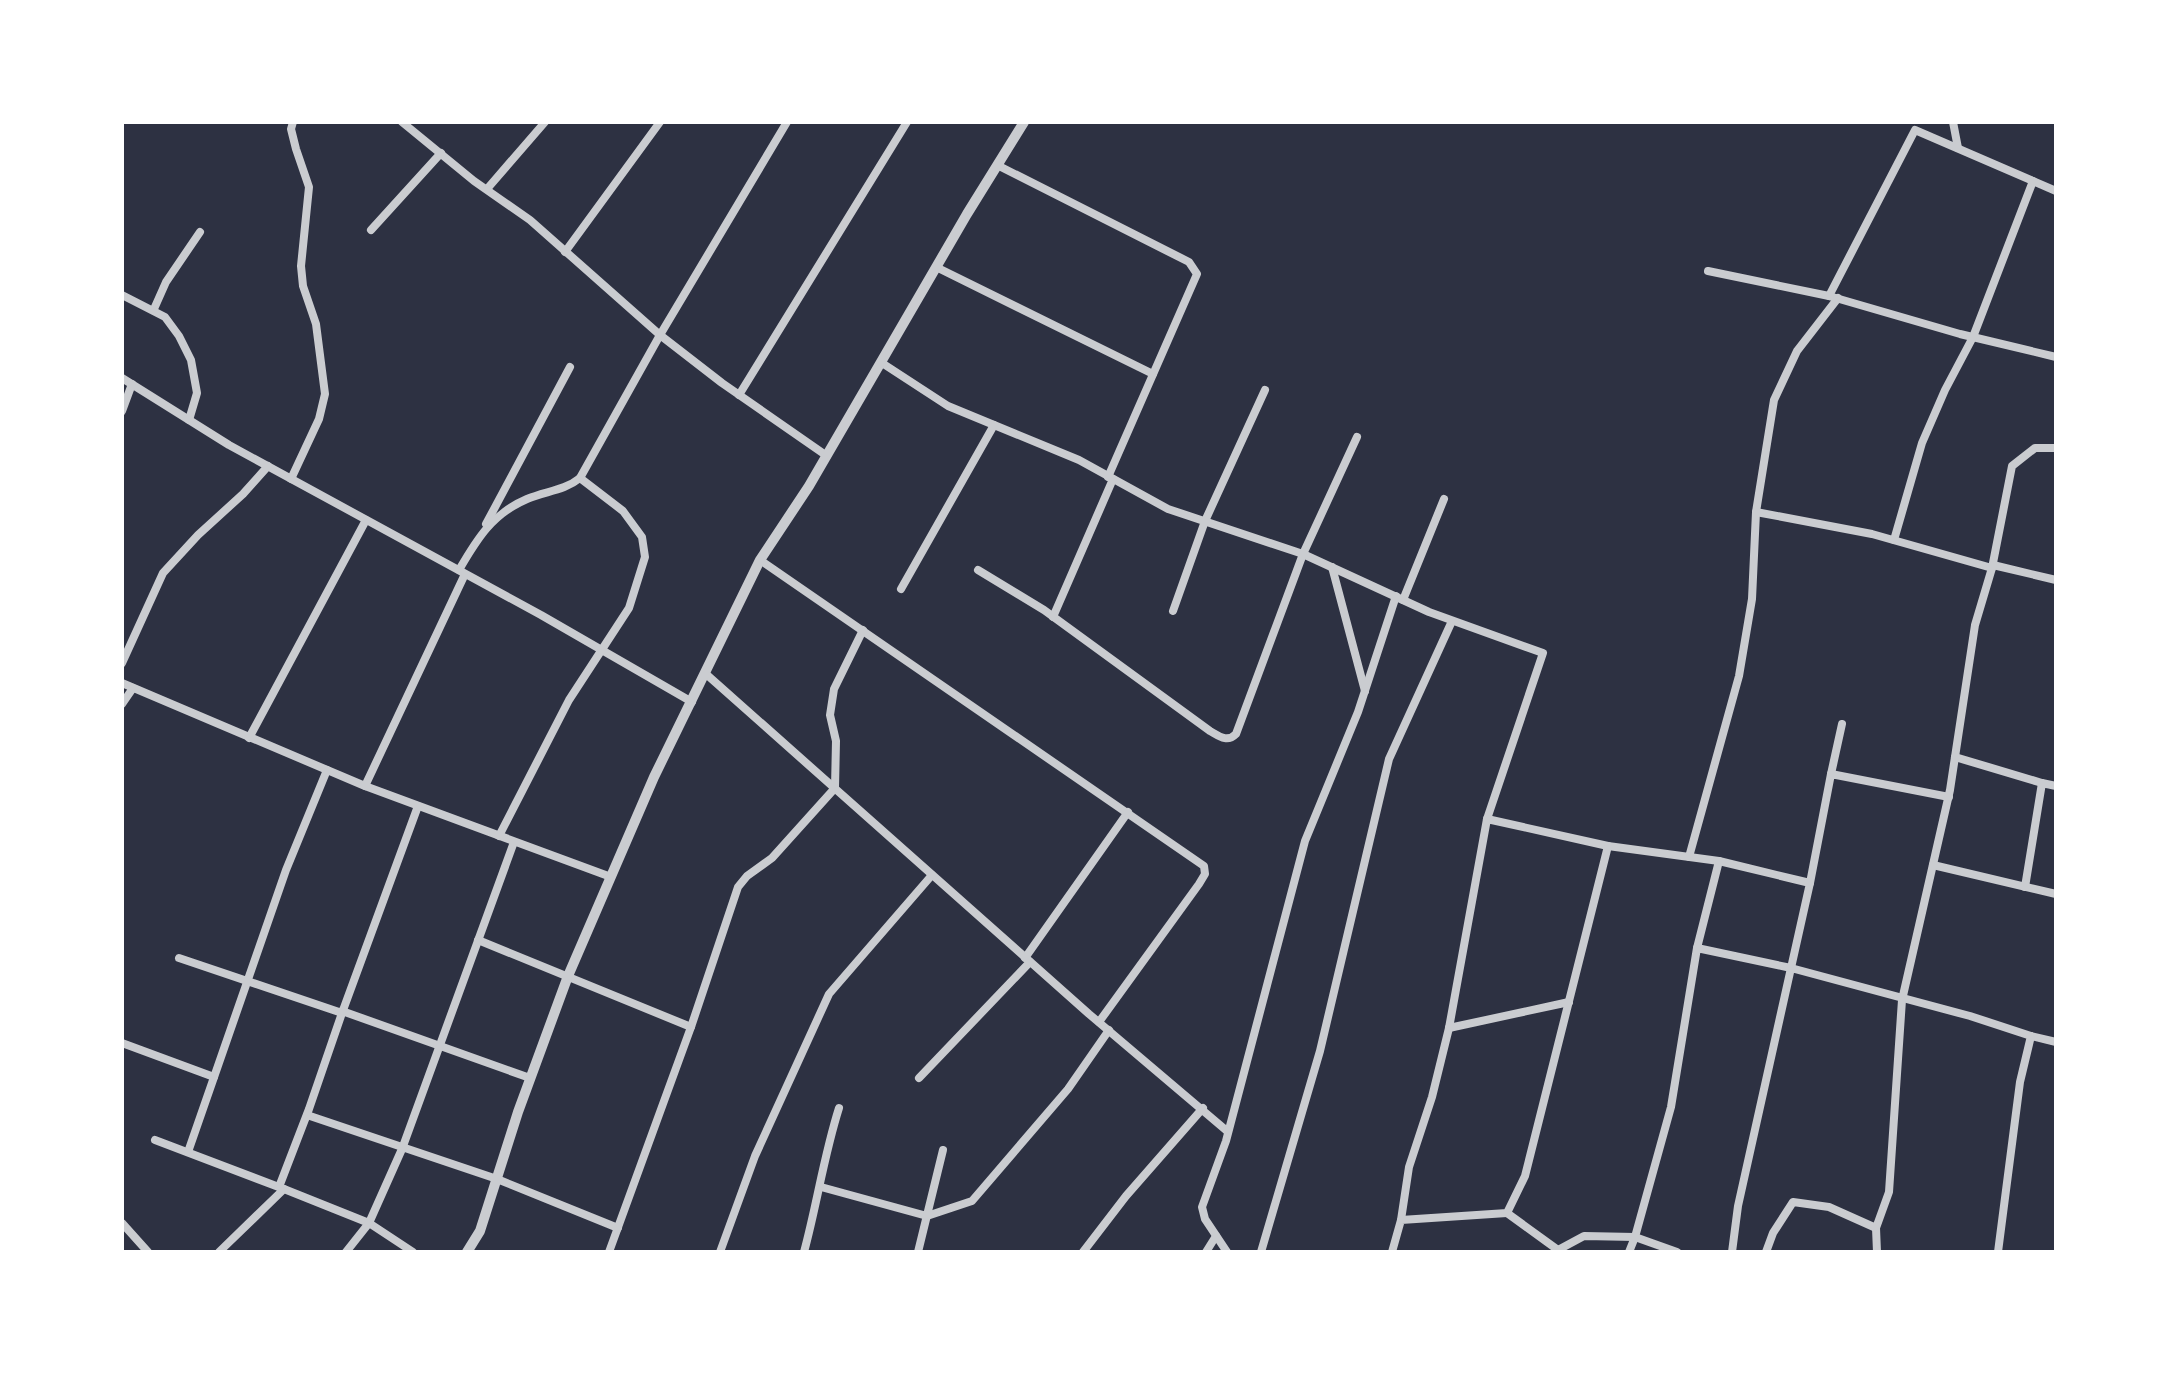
<svg xmlns="http://www.w3.org/2000/svg" width="2178" height="1374" viewBox="0 0 2178 1374" font-family="Montserrat,sans-serif">
<style>
.lines{fill:none;stroke-linecap:round;stroke-linejoin:round}
.minor{stroke:#caccd0;stroke-width:8}
.tertiary{stroke:#caccd0;stroke-width:10}
</style>
<rect width="100%" height="100%" fill="#2d3142"/>
<g class="lines">
<g class="minor">
<polyline points="402,122 474,181 530,220 660,335 722,383 827,456"/>
<polyline points="1953,122 1958,148"/>
<polyline points="997,165 1189,262 1197,274 1108,477"/>
<polyline points="487,189 545,122"/>
<polyline points="371,230 441,153"/>
<polyline points="565,252 660,122"/>
<polyline points="936,267 1153,374"/>
<polyline points="1708,271 1829,296 1960,334 2056,357"/>
<polyline points="122,295 165,317 179,336 191,360 197,393 189,420"/>
<polyline points="1829,296 1915,130 2056,191"/>
<polyline points="154,309 166,282 200,232"/>
<polyline points="882,363 948,406 1079,460 1168,509 1303,554 1429,612 1543,653 1487,819"/>
<polyline points="122,378 229,445 541,615 692,702"/>
<polyline points="739,395 907,122"/>
<polyline points="122,411 132,384"/>
<polyline points="291,479 319,419 325,394 316,324 303,286 301,266 309,187 296,149 291,129 293,122"/>
<polyline points="1756,512 1872,534 1992,568"/>
<polyline points="486,524 570,367"/>
<polyline points="1894,540 1922,443 1945,390 1973,337 2033,181"/>
<polyline points="760,560 1204,866 1205,874 1199,884 1099,1022"/>
<polyline points="1993,565 2056,580"/>
<polyline points="1332,567 1365,691"/>
<path d="M459,570C477,539 492,514 527,499C545,491 564,491 580,478L660,335L787,122"/>
<path d="M978,570L1044,610L1210,731C1219,736 1227,743 1236,734L1303,554L1357,437"/>
<polyline points="901,589 994,425"/>
<polyline points="1403,600 1444,499"/>
<polyline points="1173,611 1205,521 1265,390"/>
<polyline points="1053,617 1113,479"/>
<polyline points="122,663 163,573 198,535 243,494 268,466"/>
<polyline points="706,674 1089,1014 1227,1131"/>
<polyline points="122,683 365,786 611,877"/>
<polyline points="122,704 133,688"/>
<polyline points="249,738 366,520"/>
<polyline points="1955,757 2042,783"/>
<polyline points="1831,774 1842,724"/>
<polyline points="365,786 465,574"/>
<polyline points="499,836 569,700 629,608 645,557 642,537 623,511 580,478"/>
<polyline points="1689,857 1739,676 1752,599 1756,512 1774,400 1797,351 1838,298"/>
<polyline points="1933,865 2056,894"/>
<polyline points="1810,883 1831,774 1949,797"/>
<polyline points="2025,887 2042,783 2056,786"/>
<polyline points="478,940 691,1027"/>
<polyline points="1697,948 1719,861"/>
<polyline points="179,958 342,1013"/>
<polyline points="1025,958 1128,812"/>
<polyline points="342,1011 530,1078"/>
<polyline points="1449,1028 1569,1002"/>
<polyline points="2031,1036 2056,1042"/>
<polyline points="122,1043 214,1077"/>
<polyline points="919,1078 1030,962"/>
<polyline points="307,1115 497,1179 618,1228"/>
<polyline points="155,1140 284,1189"/>
<polyline points="188,1152 286,870 327,770"/>
<polyline points="279,1187 309,1109 342,1013 418,806"/>
<polyline points="821,1187 927,1216 972,1201 1068,1089 1109,1030"/>
<polyline points="1507,1213 1558,1250 1584,1236 1635,1237 1677,1252"/>
<polyline points="1401,1220 1409,1167 1432,1097 1449,1028 1487,819 1608,846"/>
<polyline points="122,1223 148,1252"/>
<polyline points="1876,1228 1877,1252"/>
<polyline points="219,1252 284,1189 369,1223 413,1252"/>
<polyline points="346,1252 369,1223 402,1149 514,842"/>
<polyline points="609,1252 691,1027 738,887 747,876 772,858 835,788 836,741 830,715 834,689 863,630"/>
<polyline points="720,1252 755,1156 829,994 932,875"/>
<path d="M804,1252C817,1204 824,1155 839,1108"/>
<polyline points="918,1252 943,1150"/>
<polyline points="1083,1252 1126,1196 1203,1108"/>
<polyline points="1206,1252 1216,1236"/>
<polyline points="1227,1252 1205,1219 1202,1207 1226,1141 1305,841 1358,712 1396,596"/>
<polyline points="1261,1252 1320,1051 1389,759 1452,621"/>
<polyline points="1392,1252 1401,1220 1507,1213 1525,1176 1608,846 1719,861 1810,883 1791,968 1697,948 1671,1107 1635,1237 1629,1252"/>
<polyline points="1732,1252 1738,1206 1791,968 1970,1016 2031,1036 2020,1082 1998,1252"/>
<polyline points="1766,1252 1773,1233 1793,1202 1829,1207 1876,1228 1889,1192 1902,1000 1950,790 1975,625 1992,568 2012,466 2035,448 2056,448"/>
</g>
<polyline class="tertiary" points="467,1252 480,1231 518,1112 568,976 654,777 760,560 809,486 967,214 1024,122"/>
</g>
<rect width="2178" height="1374" fill="none" stroke="#ffffff" stroke-width="248"/>
</svg>
